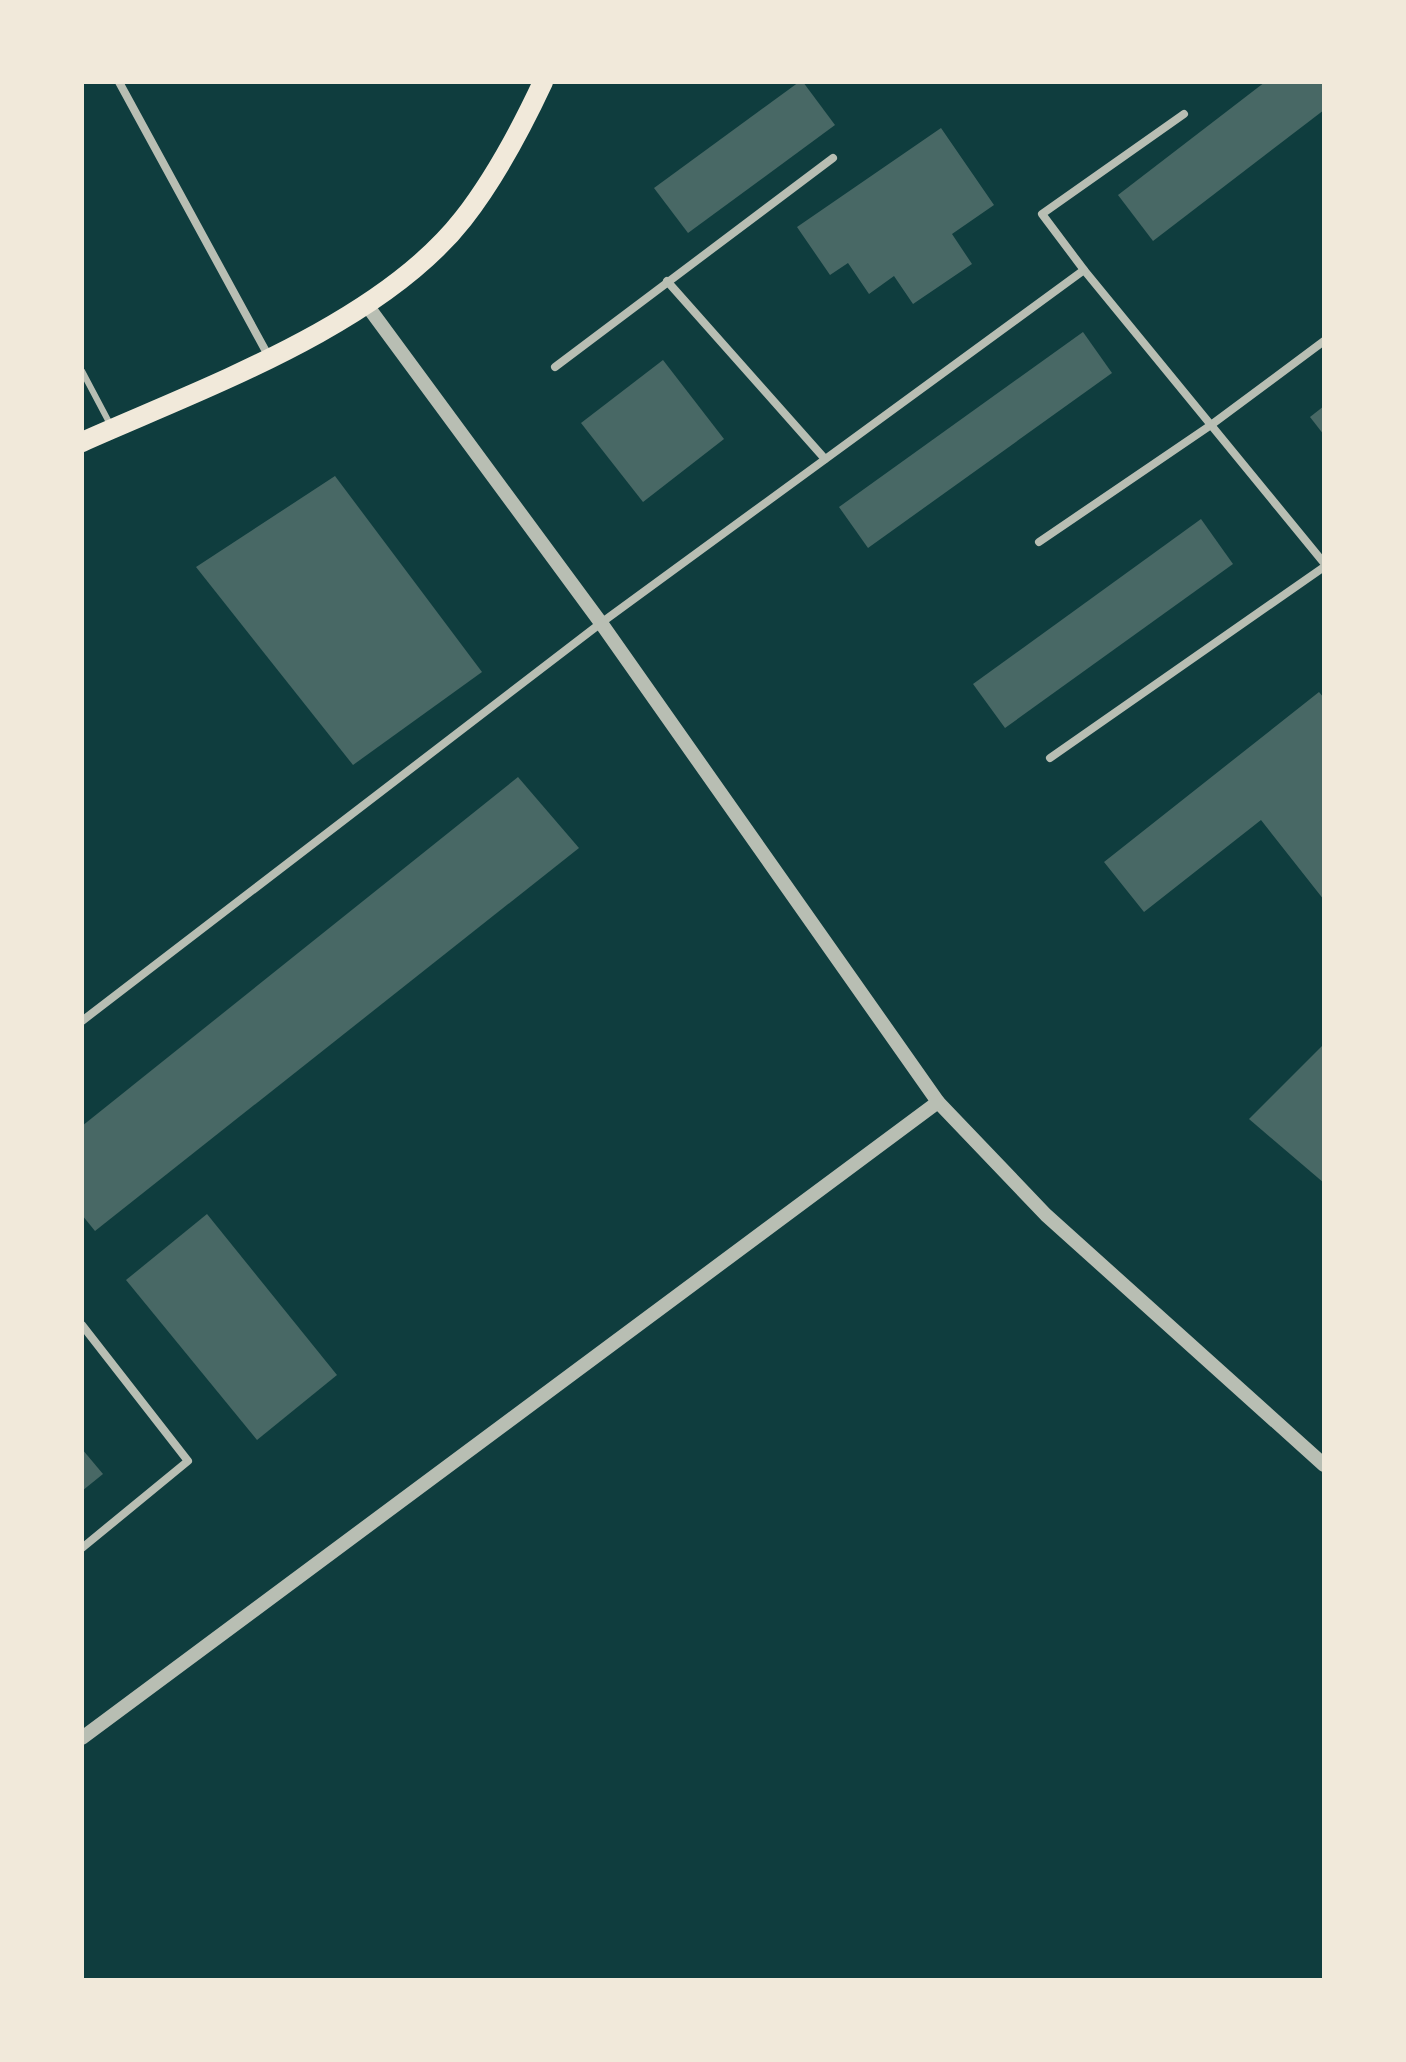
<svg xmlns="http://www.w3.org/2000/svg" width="1406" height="2062" viewBox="0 0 1406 2062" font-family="'PT Sans',sans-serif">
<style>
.building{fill:#486865}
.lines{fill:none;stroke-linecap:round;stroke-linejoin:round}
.service{stroke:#b8beb3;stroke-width:6}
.minor{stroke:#b8beb3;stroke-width:8}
.tertiary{stroke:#b8beb3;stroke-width:14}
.primary{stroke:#f1e9da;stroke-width:20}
</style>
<rect width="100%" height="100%" fill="#0f3d3e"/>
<g class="building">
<polygon points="799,82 803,82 835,125 688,233 654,188"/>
<polygon points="1265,82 1324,82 1324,110 1153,241 1118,195"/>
<polygon points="941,128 994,205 952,234 972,264 913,304 894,276 869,294 848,263 830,275 797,227"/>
<polygon points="1083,332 1112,373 868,548 839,507"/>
<polygon points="663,360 724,439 643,502 581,423"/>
<polygon points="1324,406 1324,435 1310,417"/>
<polygon points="335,476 482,672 353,765 196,567"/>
<polygon points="1201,519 1233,564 1005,728 973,684"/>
<polygon points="1319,692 1324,698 1324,900 1261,820 1144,912 1104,862"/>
<polygon points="518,777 579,848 95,1231 82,1215 82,1126"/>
<polygon points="1324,1044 1324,1183 1249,1119"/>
<polygon points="207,1214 337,1375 257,1440 126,1280"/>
<polygon points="82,1449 103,1474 82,1491"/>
</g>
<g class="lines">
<polyline class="service" points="82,371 110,424"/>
<g class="minor">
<polyline points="119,82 269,357"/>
<polyline points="1084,270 1324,563"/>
<polyline points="667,281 825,459"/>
<polyline points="555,367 833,158"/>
<polyline points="1039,542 1211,425 1324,341"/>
<polyline points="1050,758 1324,567"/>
<polyline points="82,1021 601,623 1084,270 1042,214 1184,114"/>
<polyline points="82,1325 188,1461 82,1548"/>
</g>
<g class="tertiary">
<polyline points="366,304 601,623 938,1102 1046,1215 1324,1465"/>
<polyline points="82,1738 938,1102"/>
</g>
<path class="primary" d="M82,442C203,388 380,325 463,219C495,178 521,129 543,82"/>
</g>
<rect width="1406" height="2062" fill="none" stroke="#f1e9da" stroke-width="168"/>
</svg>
